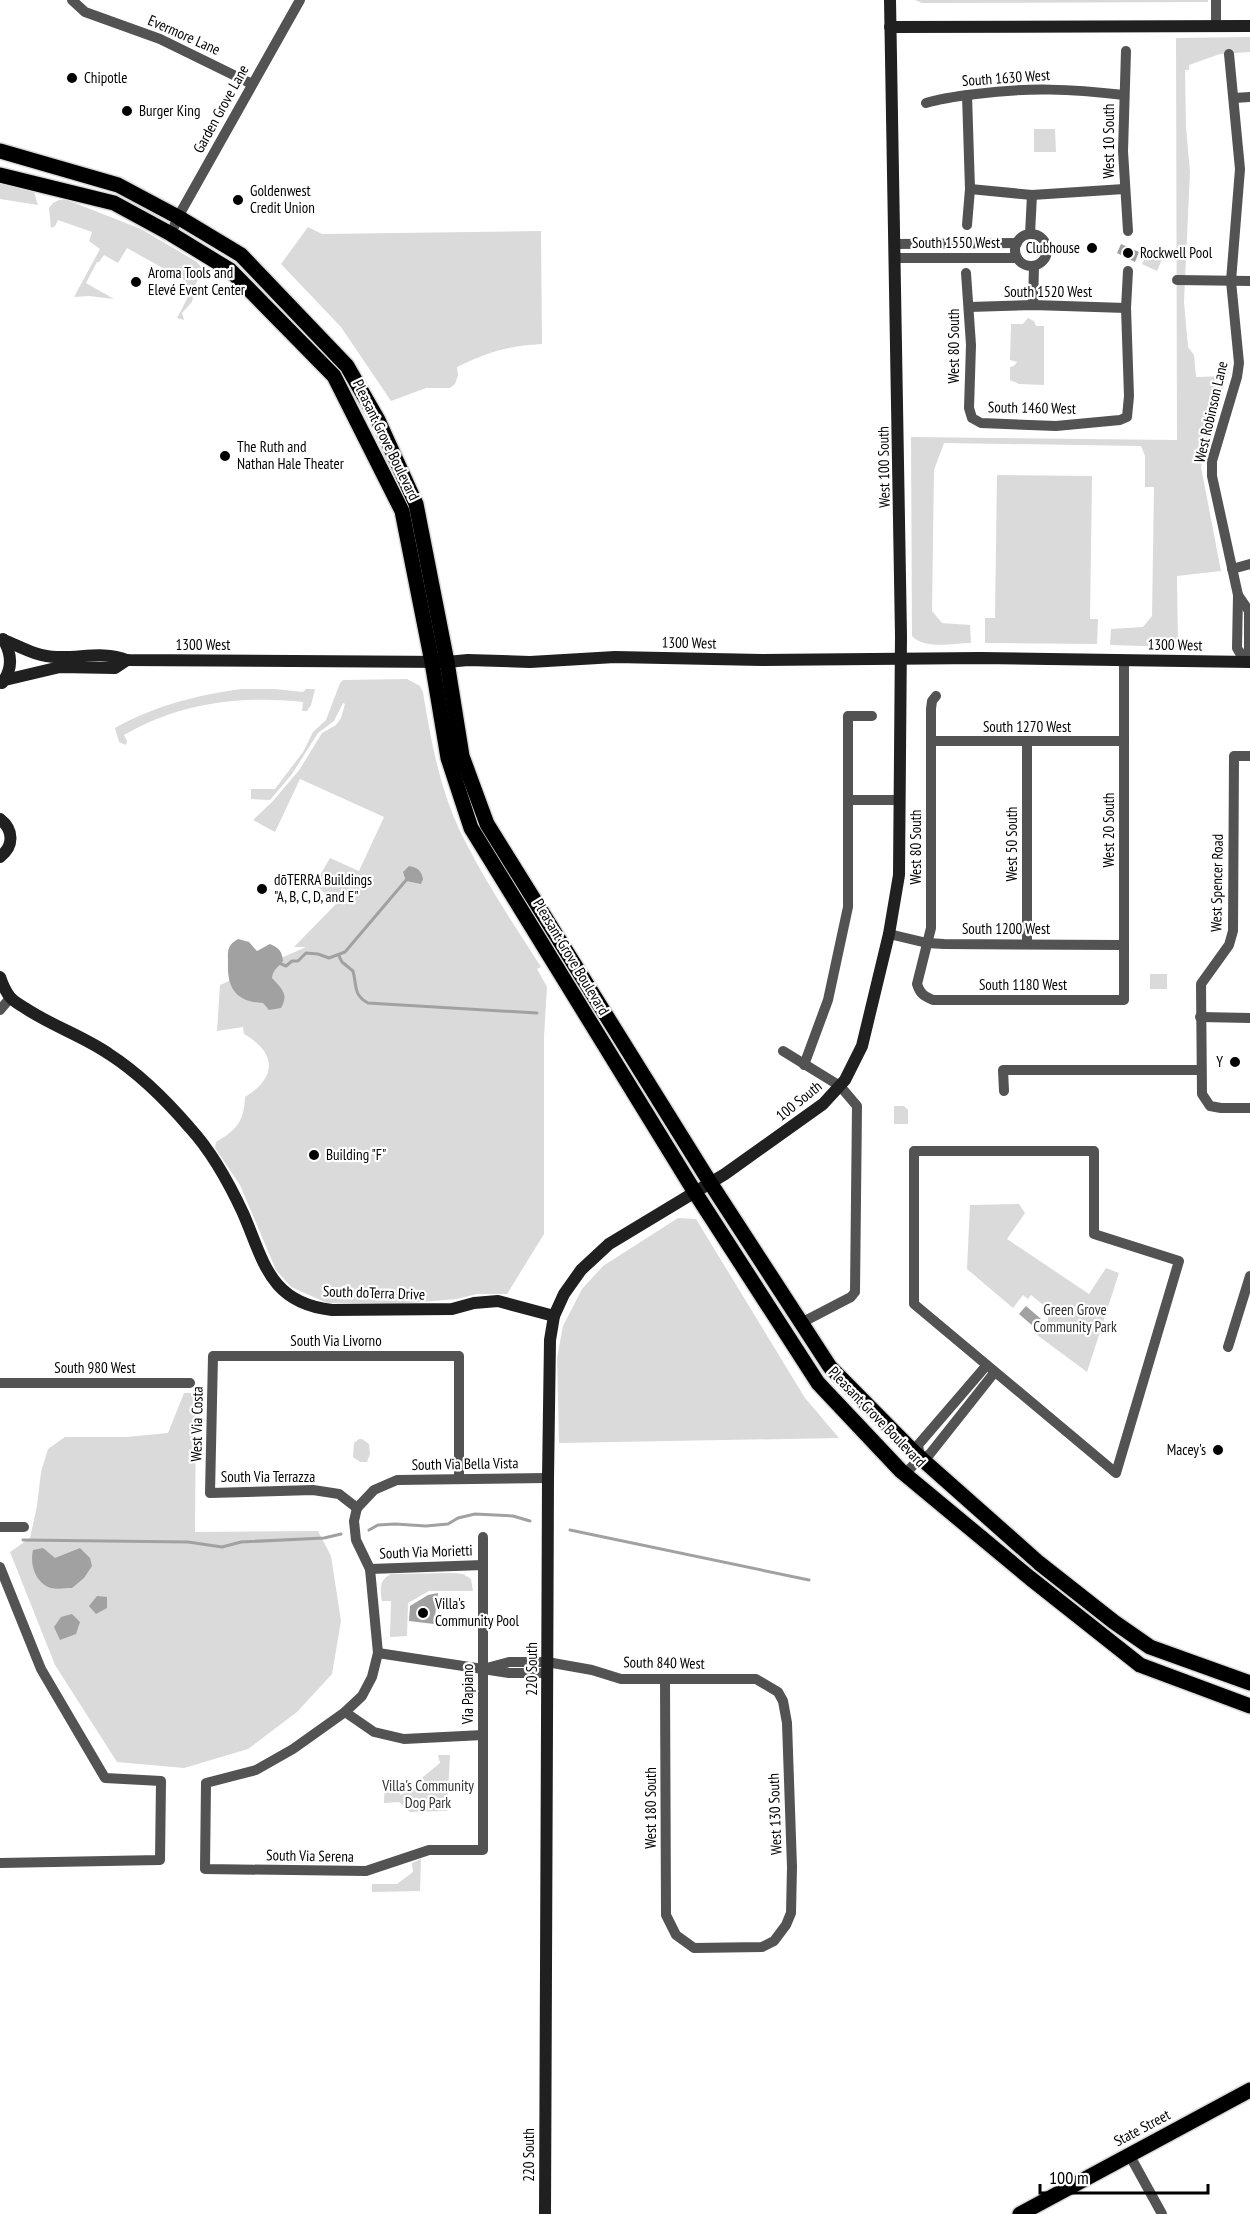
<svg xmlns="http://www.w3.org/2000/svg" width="1250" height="2214" viewBox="0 0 1250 2214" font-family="'PT Sans Narrow',sans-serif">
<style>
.green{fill:#dadada}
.water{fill:#a1a1a1}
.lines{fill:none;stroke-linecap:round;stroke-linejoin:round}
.stream{stroke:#a1a1a1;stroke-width:3}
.primary-casing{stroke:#dbdbdb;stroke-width:18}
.street{stroke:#535353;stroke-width:10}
.secondary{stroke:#202020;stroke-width:12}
.primary{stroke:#000;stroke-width:15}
.poi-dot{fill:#000;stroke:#fff;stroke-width:2}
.labels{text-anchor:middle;stroke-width:4.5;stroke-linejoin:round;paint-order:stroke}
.street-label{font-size:15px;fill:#000;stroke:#fff}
.poi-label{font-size:15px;fill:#000;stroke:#fff;text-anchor:start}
.park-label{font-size:15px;fill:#313131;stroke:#fff}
</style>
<rect width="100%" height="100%" fill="#fff"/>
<g class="green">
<polygon points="915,0 1208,0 1208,2 922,3"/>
<path d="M1250,37V52L1220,54L1189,65V70H1185L1186,127L1190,172L1184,302L1188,347L1194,355L1196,377L1227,376L1204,452L1201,467L1221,571L1177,576L1178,647L1110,645L1111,629L1143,627L1152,616L1154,487H1145V456L1141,446L944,443L934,470L932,611L942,623L970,625L971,643C953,643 925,650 912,636L911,437L1177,440L1176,38Z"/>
<polygon points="1034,129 1055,129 1056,152 1034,152"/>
<polygon points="0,184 26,188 34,192 38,205 0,199"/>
<polygon points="59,200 67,200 141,229 197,262 202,268 202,273 196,283 192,302 182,313 184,320 177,318 188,297 180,292 186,281 127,248 118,263 104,255 99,262 97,262 86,283 114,299 89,296 74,297 100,249 89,241 92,232 58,220 55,226 51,228 49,208 53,203"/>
<path d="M308,227L322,234L541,231L542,344C507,346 489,352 457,367L458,375L455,384L450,388H426L391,401L341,327L281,264Z"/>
<polygon points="1149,250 1163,257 1157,271 1142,264"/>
<polygon points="1028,318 1034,321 1036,326 1044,326 1044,385 1019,384 1010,380 1010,367 1014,366 1017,362 1010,360 1011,324 1023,324"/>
<polygon points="997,475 1092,476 1090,619 1098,619 1097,644 985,643 985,618 995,618"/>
<path d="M407,679L420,686L423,692C431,743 441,795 465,841C487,885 515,926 541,967L537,969L547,987L544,1037V1234L507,1294H477L456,1299L399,1304L327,1303L291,1287L276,1270L240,1185L215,1148L216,1142C237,1130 244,1121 245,1097C277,1077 277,1053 244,1034L243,1027L217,1031L220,985L306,947H294L336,904L315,884L330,858L359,871L384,817L300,779L275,832L253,820L273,801L300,769L322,733L336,725L341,718L345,704L343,703L334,721L318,733L292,774L270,800L251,799V789H275L303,752L313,732L326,720L340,683L343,680Z"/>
<path d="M241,689H275L303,692L306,689H315L311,705L307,711H302L303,702C240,695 179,703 124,735L127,741L126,745L119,742L115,728C154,706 197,695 241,689Z"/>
<rect x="1150" y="974" width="17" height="15"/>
<polygon points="894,1106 904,1106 908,1110 908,1124 894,1124"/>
<polygon points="1019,1204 1025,1213 1007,1239 1089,1294 1106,1268 1119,1273 1087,1372 1037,1335 1048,1321 1048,1309 1031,1295 1028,1299 1023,1295 1013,1308 967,1269 970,1205"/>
<polygon points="678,1218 696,1219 805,1398 839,1438 559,1443 557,1358 563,1326 582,1289 603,1266"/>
<polygon points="184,1393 196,1393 195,1532 318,1531 331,1556 341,1621 332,1674 297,1712 248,1749 184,1768 117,1762 55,1665 10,1552 30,1538 37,1506 41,1472 48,1449 65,1437 126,1437 168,1433"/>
<polygon points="359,1439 362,1439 369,1444 370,1454 367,1462 360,1462 353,1457 354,1443"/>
<path d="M454,1573L463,1574L471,1579L473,1591H429L408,1603L407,1636L390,1637L391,1601H382C380,1589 379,1580 391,1574Z"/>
<polygon points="438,1755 450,1755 447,1811 410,1812 399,1802 384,1803 385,1778 401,1795 440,1763"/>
<polygon points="421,1859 420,1891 372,1892 372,1884 397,1884 413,1872 412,1863"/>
</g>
<g class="water">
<polygon points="1121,244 1139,252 1135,262 1117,253"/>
<path d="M409,866C418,868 421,870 423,879L421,884L406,881L403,872Z"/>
<path d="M238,939L249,942L257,951L270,944C279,948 282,951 283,961C278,968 273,969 272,978C282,989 289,994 281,1008L269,1010L263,1003C235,1002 227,987 228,963C228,952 226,946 238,939Z"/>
<polygon points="1026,1306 1041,1319 1034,1327 1019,1314"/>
<path d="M43,1548L55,1558L80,1548L90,1558L92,1566L84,1578L72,1588C65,1588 54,1590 48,1587C34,1580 30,1563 33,1550Z"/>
<polygon points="438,1593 434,1624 409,1621 410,1606 428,1595"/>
<polygon points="97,1596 107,1597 107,1608 96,1614 89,1606"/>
<polygon points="72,1614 80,1622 76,1634 60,1640 54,1627 61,1617"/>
</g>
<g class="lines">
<g class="stream">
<path d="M339,956L342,962L353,971C357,986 353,995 368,1003L537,1013"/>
<polyline points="279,963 286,966 292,961 298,961 306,953 318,954 329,958 345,952 407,879"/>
<polyline points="369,1530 378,1525 395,1524 426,1526 448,1524 458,1518 475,1514 513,1516 530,1521"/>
<polyline points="570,1530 809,1580"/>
<polyline points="23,1540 188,1542 222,1547 241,1542 324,1538 341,1534"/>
</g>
<defs>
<g id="primary">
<polyline points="0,151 118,185 178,217 241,255 347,366 378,420 416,504 447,662 462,756 487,824 711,1184 830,1367 915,1453 1039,1563 1114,1622 1150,1647 1250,1683"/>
<polyline points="0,175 114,203 171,234 230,270 334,376 402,511 432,662 448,758 471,828 696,1194 818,1383 901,1471 1030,1578 1140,1665 1250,1706"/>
<polyline points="1020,2214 1250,2090"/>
</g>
</defs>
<use href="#primary" class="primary-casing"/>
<g class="street">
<polyline points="72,0 85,12 160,39 252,84"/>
<polyline points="1216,0 1216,27"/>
<polyline points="1126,51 1123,151 1128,231"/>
<polyline points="1229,54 1240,169 1231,281 1239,363 1237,377 1212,461 1212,476 1238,595 1249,611 1249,648 1245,662"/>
<polyline points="1234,98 1250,97"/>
<path d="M926,103C942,98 959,96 976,94C1029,87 1071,89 1124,95"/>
<polyline points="970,189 1032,195 1124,189"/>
<polyline points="967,225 970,189 967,95"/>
<circle cx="1031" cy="250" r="16"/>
<polyline points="171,234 178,217 300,0"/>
<polyline points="1030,234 1032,195"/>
<polyline points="895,244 1017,243"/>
<polyline points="896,258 1017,258"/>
<polyline points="966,273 971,345 969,408 972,418 981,423 1056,426 1120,420 1127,417 1129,396 1126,308 1128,271"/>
<polyline points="1177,280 1250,281"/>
<polyline points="1033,305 1034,266"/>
<polyline points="969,307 1033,305 1126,308"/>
<polyline points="1232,569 1250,564"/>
<polyline points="1238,595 1237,648 1245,662"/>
<path d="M936,696L932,701L931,709V928L917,984C920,994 924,996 933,1000H1124V660"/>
<polyline points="931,741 1124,741"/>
<polyline points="1027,743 1027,944"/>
<polyline points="1250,756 1234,756 1233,931 1229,945 1201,984 1202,1094 1210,1106 1221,1108 1250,1108"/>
<polyline points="848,800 900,800"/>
<polyline points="889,934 927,943 944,944 1124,945"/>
<polyline points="0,1010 10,998"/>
<polyline points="1200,1017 1250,1018"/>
<polyline points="783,1051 840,1086 857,1106 855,1292 851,1297 801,1323"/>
<polyline points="804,1065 828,1000 848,907 848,716 872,716"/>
<polyline points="1004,1091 1003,1070 1200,1070"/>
<polygon points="914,1151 1094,1151 1094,1234 1179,1261 1116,1473 914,1304"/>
<polyline points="1228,1347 1250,1276"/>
<polyline points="0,1383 190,1383"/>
<polyline points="920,1457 918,1445 986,1366"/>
<polyline points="905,1474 920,1458 929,1455 994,1373"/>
<polyline points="357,1508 354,1521 356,1540 370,1569 378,1653 372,1677 362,1696 345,1712 293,1749 256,1770 206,1783 205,1869 366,1871 429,1850 483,1850 483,1537"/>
<polyline points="357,1508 339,1494 313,1490 210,1493 213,1356 459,1356 459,1477"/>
<polyline points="357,1508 374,1490 397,1480 548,1478"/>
<polyline points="0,1527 24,1527"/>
<polyline points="0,1567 41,1669 105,1778 161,1781 160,1860 0,1863"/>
<polyline points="370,1569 483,1565"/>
<polyline points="378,1653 509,1673 547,1673"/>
<polyline points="483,1669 509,1662 547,1662 592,1670 621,1679 756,1679 778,1692 783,1701 787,1723 792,1867 791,1913 786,1925 774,1941 762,1947 694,1948 676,1935 666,1915 665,1679"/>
<polyline points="345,1712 374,1732 404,1739 483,1735"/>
<polyline points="1130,2156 1162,2214"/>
</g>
<g class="secondary">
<polyline points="890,27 1250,26"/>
<path d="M4,640C21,647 37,657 57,657C82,658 103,651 127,660L447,662L468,660L530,662L615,657L762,660L980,658L1250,662"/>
<polyline points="5,680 60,667 115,668 127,660"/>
<path d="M2,683C13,669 12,654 3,639"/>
<path d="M0,819C14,830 14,846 0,857"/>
<path d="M0,977C2,983 6,992 10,997C14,1002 21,1005 25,1008C52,1026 83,1036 109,1054C140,1074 166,1100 190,1128C211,1151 230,1185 243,1213C264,1261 269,1303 332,1310L452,1309L474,1303L498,1301L554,1316"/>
<polyline points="545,2214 548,1478 550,1340 554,1316 564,1294 581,1270 609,1244 725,1174 823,1104 845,1080 862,1046 889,934 899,875 901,636 890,0"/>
</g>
<use href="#primary" class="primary"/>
</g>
<g class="poi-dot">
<circle cx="72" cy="78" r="6"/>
<circle cx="127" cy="111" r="6"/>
<circle cx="238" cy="200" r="6"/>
<circle cx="1092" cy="248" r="6"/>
<circle cx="1128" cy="253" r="6"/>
<circle cx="136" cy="282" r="6"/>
<circle cx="225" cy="456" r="6"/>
<circle cx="262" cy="889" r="6"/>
<circle cx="1235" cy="1062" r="6"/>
<circle cx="314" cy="1155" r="6"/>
<circle cx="1218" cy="1450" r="6"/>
<circle cx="423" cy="1613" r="6"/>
</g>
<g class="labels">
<g class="street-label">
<text transform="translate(184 35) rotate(24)" y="5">Evermore Lane</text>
<text transform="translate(1006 78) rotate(-4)" y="5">South 1630 West</text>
<text transform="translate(221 109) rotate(-61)" y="5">Garden Grove Lane</text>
<text transform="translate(1109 141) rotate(-90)" y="5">West 10 South</text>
<text x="956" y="248">South 1550 West</text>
<text x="1048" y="297">South 1520 West</text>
<text transform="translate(954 346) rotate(-90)" y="5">West 80 South</text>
<text transform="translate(1032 408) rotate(1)" y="5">South 1460 West</text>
<text transform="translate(1211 412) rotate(-77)" y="5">West Robinson Lane</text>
<text transform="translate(386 440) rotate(64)" y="5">Pleasant Grove Boulevard</text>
<text transform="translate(884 467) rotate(-91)" y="5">West 100 South</text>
<text transform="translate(689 643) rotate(1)" y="5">1300 West</text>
<text x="203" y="650">1300 West</text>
<text transform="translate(1175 645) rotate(1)" y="5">1300 West</text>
<text x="1027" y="732">South 1270 West</text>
<text transform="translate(1109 830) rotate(-90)" y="5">West 20 South</text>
<text transform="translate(1012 844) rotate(-90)" y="5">West 50 South</text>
<text transform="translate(916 847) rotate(-90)" y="5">West 80 South</text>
<text transform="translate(1217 883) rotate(-89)" y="5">West Spencer Road</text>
<text x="1006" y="934">South 1200 West</text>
<text transform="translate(571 957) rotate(59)" y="5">Pleasant Grove Boulevard</text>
<text x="1023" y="990">South 1180 West</text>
<text transform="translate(799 1101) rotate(-39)" y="5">100 South</text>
<text transform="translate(374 1293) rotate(2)" y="5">South doTerra Drive</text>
<text x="336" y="1346">South Via Livorno</text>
<text x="95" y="1373">South 980 West</text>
<text transform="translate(877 1417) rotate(46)" y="5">Pleasant Grove Boulevard</text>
<text transform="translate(197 1424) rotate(-89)" y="5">West Via Costa</text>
<text transform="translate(465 1464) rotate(-1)" y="5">South Via Bella Vista</text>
<text x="268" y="1482">South Via Terrazza</text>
<text transform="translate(426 1552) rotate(-2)" y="5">South Via Morietti</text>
<text transform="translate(664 1663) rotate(1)" y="5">South 840 West</text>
<text transform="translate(532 1669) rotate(-90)" y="5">220 South</text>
<text transform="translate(468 1694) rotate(-90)" y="5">Via Papiano</text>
<text transform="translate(651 1808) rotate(-90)" y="5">West 180 South</text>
<text transform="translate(775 1814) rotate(-92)" y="5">West 130 South</text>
<text transform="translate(310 1856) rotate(1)" y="5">South Via Serena</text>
<text transform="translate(1142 2128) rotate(-28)" y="5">State Street</text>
<text transform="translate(529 2155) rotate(-90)" y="5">220 South</text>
</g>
<g class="poi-label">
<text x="84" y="83">Chipotle</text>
<text x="139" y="116">Burger King</text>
<text x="250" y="196">Goldenwest<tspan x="250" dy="17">Credit Union</tspan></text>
<text x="1080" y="253" text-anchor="end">Clubhouse</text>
<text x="1140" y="258">Rockwell Pool</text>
<text x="148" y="278">Aroma Tools and<tspan x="148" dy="17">Elevé Event Center</tspan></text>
<text x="237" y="452">The Ruth and<tspan x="237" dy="17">Nathan Hale Theater</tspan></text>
<text x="274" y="885">dōTERRA Buildings<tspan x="274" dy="17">"A, B, C, D, and E"</tspan></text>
<text x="1223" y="1067" text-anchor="end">Y</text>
<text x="326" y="1160">Building "F"</text>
<text x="1206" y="1455" text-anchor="end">Macey's</text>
<text x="435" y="1609">Villa's<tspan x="435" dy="17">Community Pool</tspan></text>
</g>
<g class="park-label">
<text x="1075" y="1315">Green Grove<tspan x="1075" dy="17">Community Park</tspan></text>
<text x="428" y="1791">Villa's Community<tspan x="428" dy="17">Dog Park</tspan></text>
</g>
</g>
<path d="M1040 2184v9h168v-9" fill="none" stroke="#000000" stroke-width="3"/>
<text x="1049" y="2184" font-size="18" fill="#000000" stroke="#ffffff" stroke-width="4.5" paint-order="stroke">100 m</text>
</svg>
